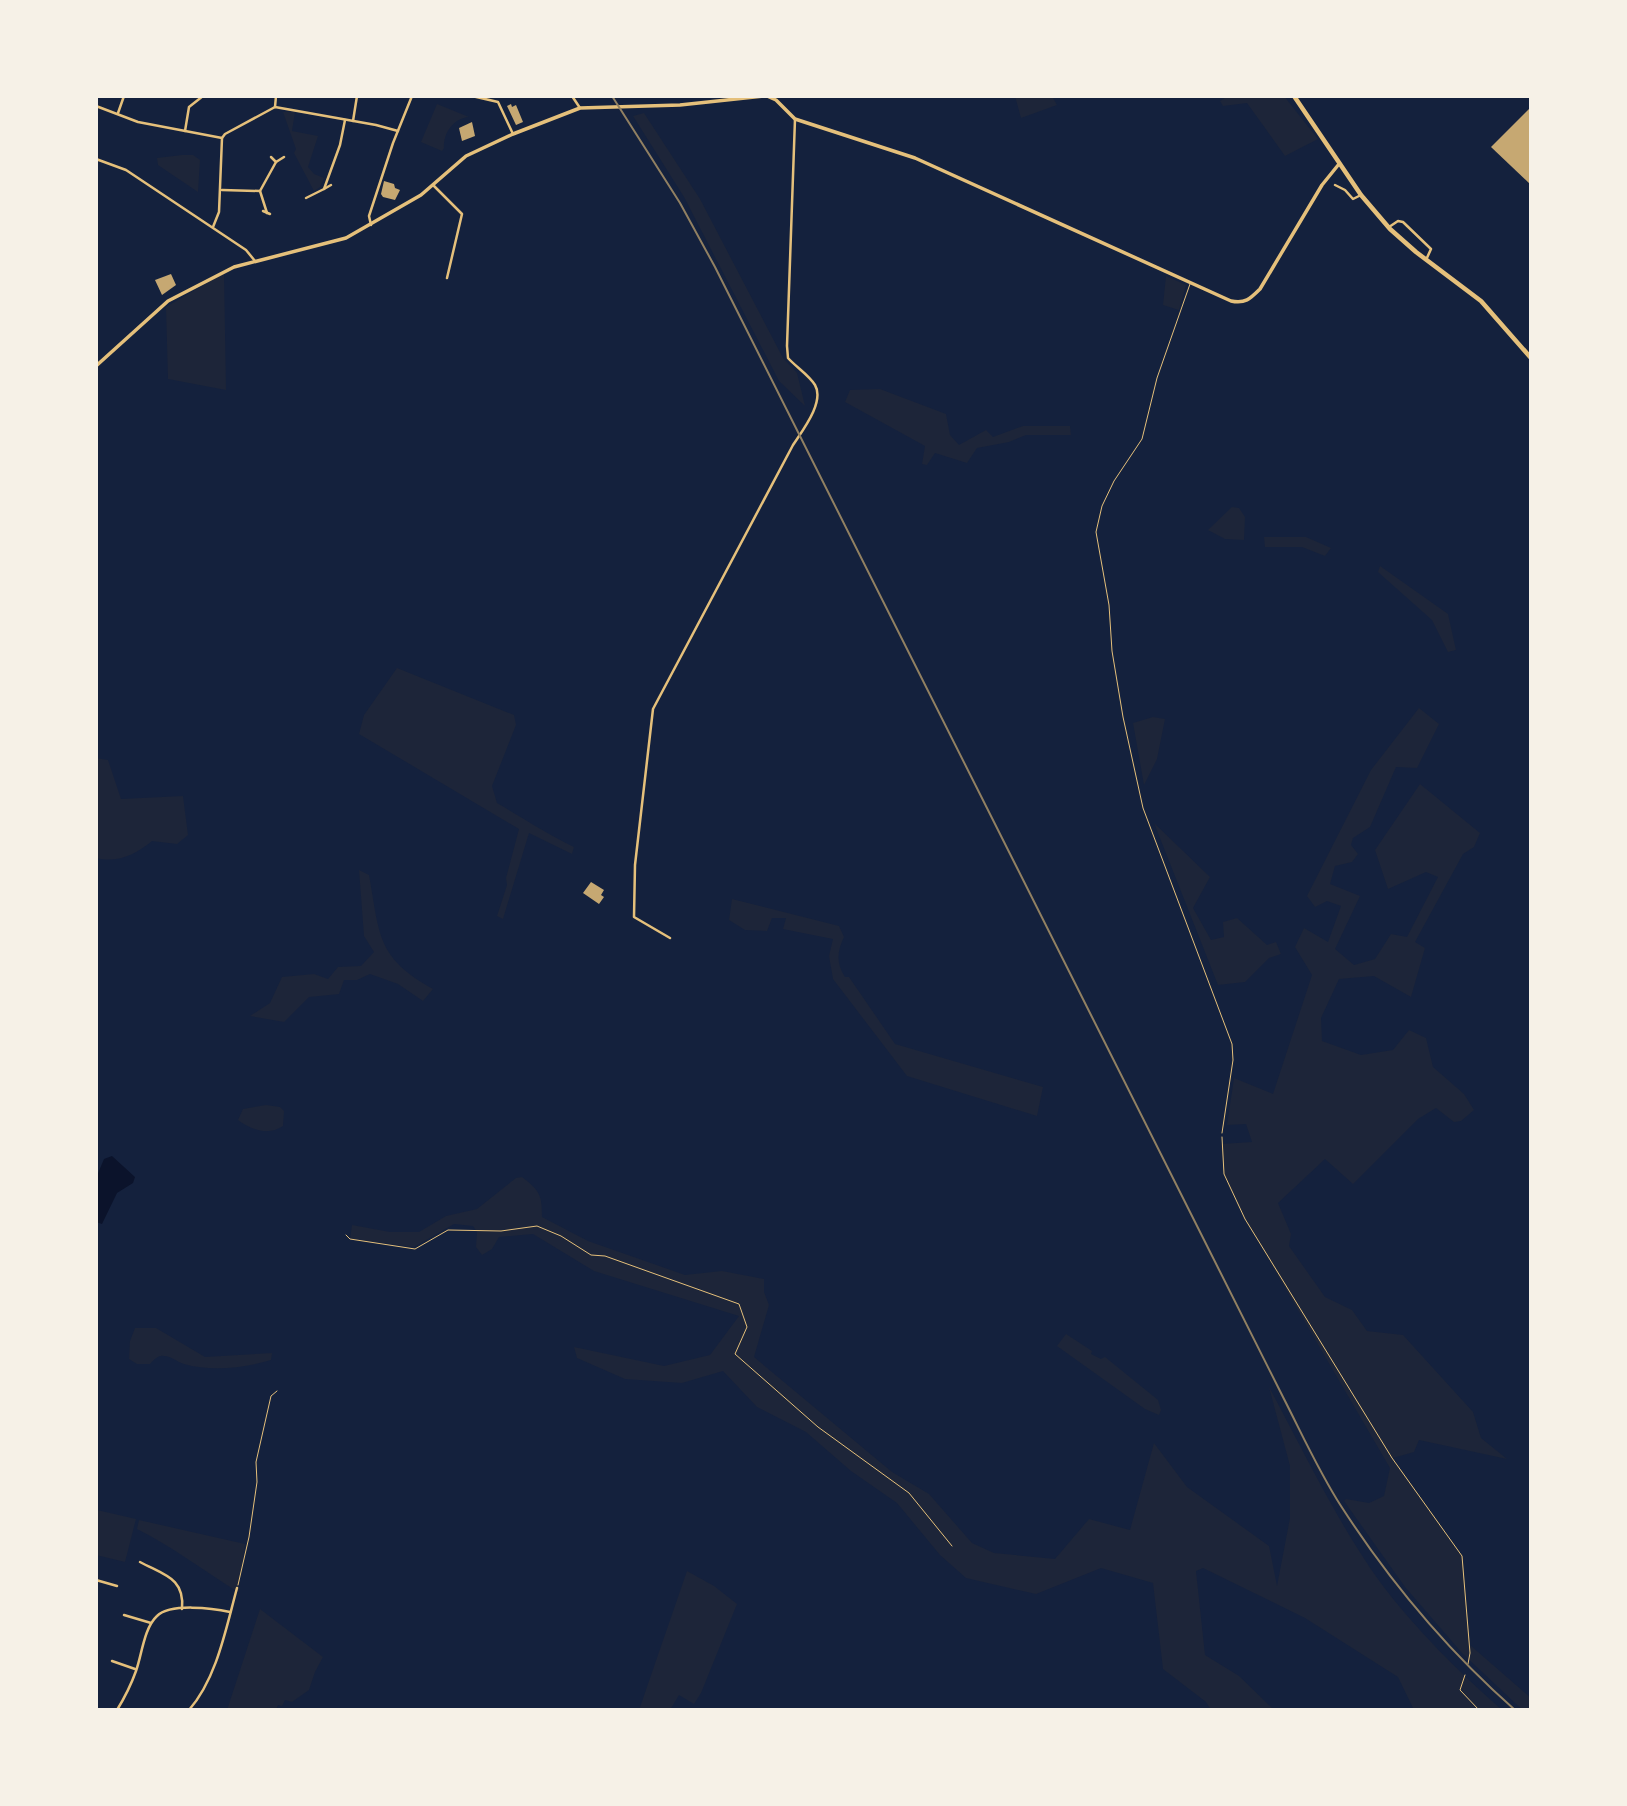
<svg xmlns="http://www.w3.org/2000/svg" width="1627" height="1806" viewBox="0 0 1627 1806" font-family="Barlow,sans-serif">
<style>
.green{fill:#1d2539}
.water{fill:#0b132b}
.building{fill:#c6a872}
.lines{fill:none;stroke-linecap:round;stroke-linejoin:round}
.path{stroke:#e5c07b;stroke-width:1}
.service{stroke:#e5c07b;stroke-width:1}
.minor{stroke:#e5c07b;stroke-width:2.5}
.tertiary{stroke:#e5c07b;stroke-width:3.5}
.trunk{stroke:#e5c07b;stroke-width:4.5}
.rail{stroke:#918062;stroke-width:2}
</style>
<rect width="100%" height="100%" fill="#14213d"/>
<g class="green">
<polygon points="1015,96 1052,96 1057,105 1021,118"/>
<polygon points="1228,96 1284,96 1318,139 1285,156 1247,103 1223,106 1220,101"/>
<path d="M437,104L469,117C454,118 443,133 444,148L442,151L421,142Z"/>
<polygon points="283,112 295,112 292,131 318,136 308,167 314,174 324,178 320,187 314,191 294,153 296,149"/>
<polygon points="644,113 700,199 783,358 797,373 805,406 779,381 684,197 633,116"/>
<polygon points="182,155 193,155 200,160 198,192 158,165 157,158"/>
<polygon points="224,273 226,390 168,379 166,307"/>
<polygon points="1166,276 1186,285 1179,310 1163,305"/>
<polygon points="880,389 946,414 950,435 959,445 986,430 993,437 1023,426 1070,426 1071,435 1026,435 1009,442 977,448 967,463 935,453 927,465 922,464 925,446 845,402 850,390"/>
<polygon points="1232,507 1239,508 1245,517 1244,540 1225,539 1208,530"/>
<polygon points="1264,537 1306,537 1331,548 1325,556 1302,547 1265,547"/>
<polygon points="1380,566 1448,614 1456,650 1448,652 1432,620 1378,572"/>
<path d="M397,668L514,715L516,725L492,786L497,803C523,818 547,834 574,847L572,854L529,833L503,919L497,916L507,885L506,878L519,829L359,734L364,715Z"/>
<polygon points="1419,708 1439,724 1417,768 1396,767 1370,827 1353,838 1351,845 1358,854 1352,862 1335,866 1330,884 1360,896 1335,949 1354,965 1375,959 1391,934 1407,937 1438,877 1426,872 1388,889 1375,850 1420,784 1480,833 1474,847 1463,854 1415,942 1425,948 1411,997 1374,976 1339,979 1321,1018 1322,1041 1361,1055 1393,1050 1409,1030 1426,1038 1433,1067 1464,1094 1474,1110 1461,1121 1454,1122 1436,1108 1418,1119 1353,1184 1325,1159 1278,1203 1291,1234 1289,1246 1325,1297 1352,1310 1367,1331 1403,1335 1473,1412 1481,1438 1507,1459 1419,1440 1414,1452 1393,1458 1463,1557 1470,1645 1531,1698 1531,1710 1523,1710 1515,1703 1462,1653 1405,1587 1344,1501 1346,1499 1369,1503 1384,1496 1390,1468 1245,1219 1224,1174 1221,1144 1252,1142 1246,1124 1227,1125 1234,1078 1273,1094 1312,975 1295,947 1304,928 1328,942 1341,906 1327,901 1315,907 1307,896 1371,770"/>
<polygon points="1153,717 1165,719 1157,759 1144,785 1133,723"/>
<path d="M96,758L108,760L121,799L183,796L188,835L177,844L152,841C135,855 118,863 96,858Z"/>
<polygon points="1154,823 1210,877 1193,908 1211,940 1224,937 1223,922 1237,918 1267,945 1276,942 1281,954 1269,958 1245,982 1218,985"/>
<path d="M359,870L369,875C380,935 376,957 433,989L423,1001L398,984L370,974L357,980H344L339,994L309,997L284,1022L250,1016L270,1003L282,977L314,974L328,979L338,967L361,966L374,952L364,936Z"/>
<path d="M732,899L839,926L844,937C837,952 836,963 845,977H849L895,1044L1043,1087L1037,1116L907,1076L833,979L829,956L833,939L783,929L786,918H772L767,931L745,930L729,920Z"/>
<path d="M266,1105L280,1107L284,1111L283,1126C269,1136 251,1130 238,1120L243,1109Z"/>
<path d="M522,1177C540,1191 542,1195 542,1217L588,1241L685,1275L722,1271L764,1279V1292L769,1305L754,1357L892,1472L929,1494L972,1543L994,1553L1055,1559L1089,1519L1130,1530L1154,1443L1187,1487L1269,1546L1277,1586L1290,1518V1466L1269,1387C1304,1452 1337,1522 1380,1582C1415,1629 1458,1671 1502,1710H1414L1398,1677L1305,1618L1203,1568L1196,1571L1205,1655L1239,1676L1274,1710H1211L1206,1702L1163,1669L1153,1583L1101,1568L1036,1594L966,1578L940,1555L897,1503L851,1471L806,1432L757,1407L723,1371L682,1383L625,1379L577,1358L574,1347L664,1366L710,1355L739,1316L594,1271L533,1234L499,1237L492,1249L482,1255L476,1247L477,1232L473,1226L454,1224L414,1247L350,1239L352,1225L390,1232H419L446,1216L477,1209L516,1178Z"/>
<path d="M135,1328H156L205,1357L272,1353L271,1360C245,1368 211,1372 184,1364C177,1362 171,1356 164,1356C158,1355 155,1359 150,1364H137L129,1359L130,1341Z"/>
<polygon points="1066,1334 1092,1351 1091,1354 1101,1359 1105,1357 1158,1400 1161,1410 1159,1415 1145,1409 1057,1346"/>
<polygon points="97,1510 136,1519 125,1562 96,1555"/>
<path d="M139,1520L245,1544L238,1592C204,1571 173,1547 137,1529Z"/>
<polygon points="687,1571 714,1586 737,1604 701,1693 694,1704 679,1695 670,1710 639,1710"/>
<polygon points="260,1609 323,1657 315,1672 309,1690 292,1702 285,1700 282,1706 278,1705 276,1710 227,1710"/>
</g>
<polygon class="water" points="112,1156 135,1177 133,1183 117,1193 102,1224 96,1222 96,1178 104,1159"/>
<g class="building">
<polygon points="511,104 512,107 516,105 523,122 516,125 507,106"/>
<polygon points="1531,107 1531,185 1491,147"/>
<polygon points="472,122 475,136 462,141 459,128"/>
<polygon points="384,181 394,184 395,188 400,190 395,200 383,197 381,194"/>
<polygon points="171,274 176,285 162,295 155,280"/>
<polygon points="591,882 604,890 601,895 604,897 599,904 583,893"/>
</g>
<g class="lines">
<g class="path">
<polyline points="1222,1137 1224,1174 1245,1219 1392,1458 1462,1556 1470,1653 1468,1664"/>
<polyline points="346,1235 350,1239 415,1249 448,1230 501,1231 537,1226 561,1236 591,1255 605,1256 739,1304 747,1327 735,1354 818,1427 909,1493 952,1546"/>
<polyline points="238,1585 249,1537 257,1482 256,1462 271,1396 277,1391"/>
<polyline points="1465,1675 1460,1690 1479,1710"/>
</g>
<polyline class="service" points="1190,284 1157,378 1142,439 1114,481 1102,506 1096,532 1109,605 1112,651 1123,717 1143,808 1232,1044 1233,1060 1222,1133"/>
<g class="minor">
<polyline points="472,96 498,102 513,134"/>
<polyline points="572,96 580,108"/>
<polyline points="96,106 138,122 222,138"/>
<polyline points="275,107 276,96"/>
<polyline points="118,113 124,96"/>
<polyline points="353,121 357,96"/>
<polyline points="185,131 189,107 203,96"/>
<polyline points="271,157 276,162"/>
<polyline points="96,159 126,170 246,250 255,261"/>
<polyline points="433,185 462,214 447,278"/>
<polyline points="1335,185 1345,190 1353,199 1361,195"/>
<polyline points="324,189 331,185"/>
<polyline points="222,190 260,191 276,162 284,157"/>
<polyline points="260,191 267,213"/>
<polyline points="306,198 324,189 340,145 345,120"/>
<polyline points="263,211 270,214"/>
<polyline points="371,225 369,216 393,143 412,96"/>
<polyline points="213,227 219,212 222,138 225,134 275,107 376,125 398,131"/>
<polyline points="1389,227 1398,221 1403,222 1431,249 1426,260"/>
<path d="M670,938L634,917L635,865L653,709L793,445C802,431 825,402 815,385C809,375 796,367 788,358L787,346L795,119"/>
<path d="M140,1562C164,1575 185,1578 182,1609"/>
<polyline points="96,1580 117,1586"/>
<polyline points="124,1615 151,1623"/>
<polyline points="112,1661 135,1669"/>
<path d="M117,1710C125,1697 131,1685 136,1671C142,1654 144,1628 157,1616C170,1603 213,1608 230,1612"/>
<path d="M189,1710C217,1678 226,1628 237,1588"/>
</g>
<g class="tertiary">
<path d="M767,96L776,100L795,119L915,158L1231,301C1245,304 1250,299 1260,289L1322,185L1339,164"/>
<polyline points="96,366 168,301 234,267 346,238 421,195 466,156 513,134 580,108 680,105 765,96"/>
</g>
<polyline class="trunk" points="1294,96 1361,195 1390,229 1416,252 1481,301 1531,358"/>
<path class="rail" d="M612,96L680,203L715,267L1283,1397C1302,1434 1319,1472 1341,1506C1390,1582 1447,1650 1515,1710"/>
</g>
<rect width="1627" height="1806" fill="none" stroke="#f6f1e7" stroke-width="196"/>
</svg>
